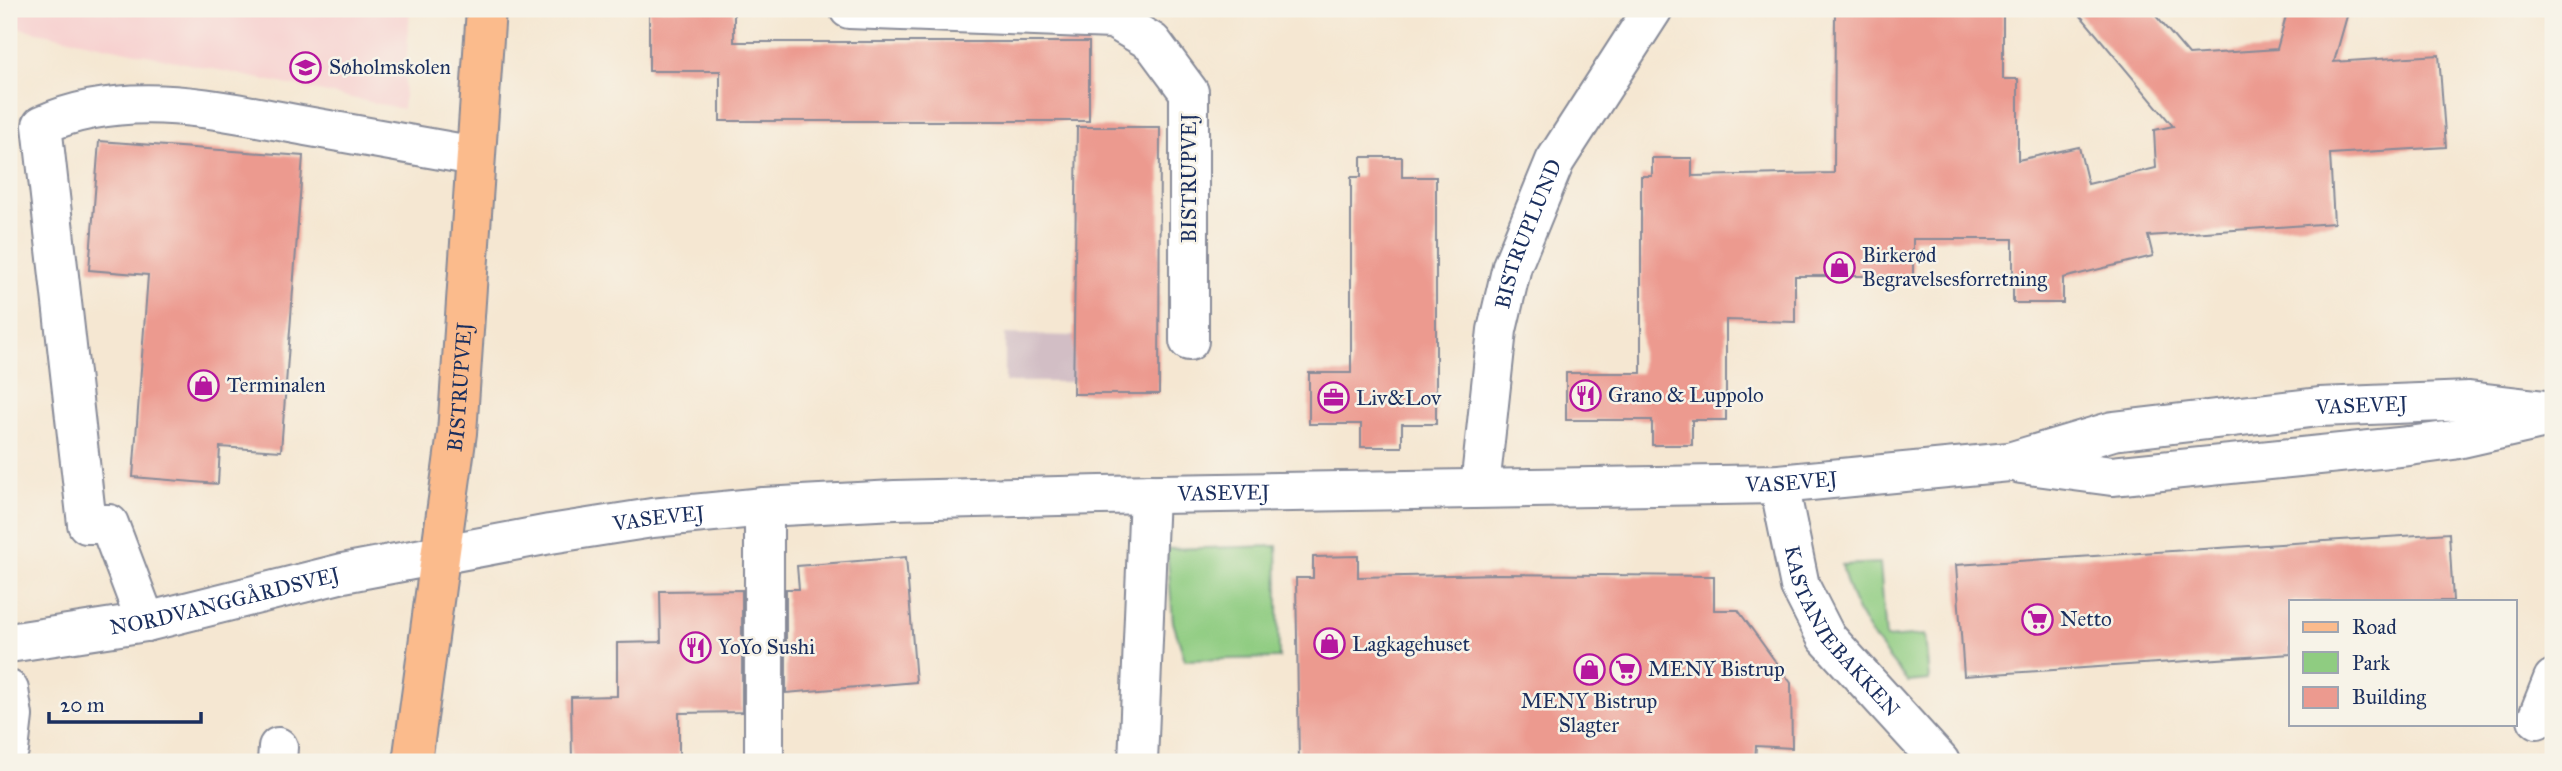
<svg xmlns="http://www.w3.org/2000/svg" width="2562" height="771" viewBox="0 0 2562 771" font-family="'IM FELL Great Primer',serif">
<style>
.built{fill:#f7d0cf}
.industrial{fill:#d2bec5}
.green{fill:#8fcc81;stroke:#557e70;stroke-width:2}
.building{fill:#ec9a8f}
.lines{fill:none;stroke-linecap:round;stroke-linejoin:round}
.minor-casing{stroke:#888b98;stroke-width:42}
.major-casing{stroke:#888b98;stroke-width:42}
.minor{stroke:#fff;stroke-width:38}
.major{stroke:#fbbb8c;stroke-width:38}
.labels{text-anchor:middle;stroke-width:5;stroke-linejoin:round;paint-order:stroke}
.poi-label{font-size:21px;fill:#1b2f5e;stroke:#f7f3e8;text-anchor:start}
.street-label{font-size:21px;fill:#1b2f5e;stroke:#f7f3e8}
</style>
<rect width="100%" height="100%" fill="#f7f3e8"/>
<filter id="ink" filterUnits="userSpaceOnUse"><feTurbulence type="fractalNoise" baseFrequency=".0143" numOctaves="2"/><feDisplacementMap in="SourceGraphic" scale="14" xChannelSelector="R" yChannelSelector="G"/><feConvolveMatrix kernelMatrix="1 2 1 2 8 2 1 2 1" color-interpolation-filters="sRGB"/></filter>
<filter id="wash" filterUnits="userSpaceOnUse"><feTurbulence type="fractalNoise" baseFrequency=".00686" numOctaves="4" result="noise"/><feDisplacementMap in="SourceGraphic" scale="28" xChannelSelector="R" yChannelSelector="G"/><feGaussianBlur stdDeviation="1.57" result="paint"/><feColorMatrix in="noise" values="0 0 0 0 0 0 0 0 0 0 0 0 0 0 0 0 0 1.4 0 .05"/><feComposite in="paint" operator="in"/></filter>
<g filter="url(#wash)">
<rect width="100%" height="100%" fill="#f5e7d2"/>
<polygon class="built" points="9,9 410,9 403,109 9,26"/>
<polygon class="industrial" points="1005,334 1074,336 1073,382 1005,382"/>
<g class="green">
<polygon points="1277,546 1279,658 1185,660 1173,622 1167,549"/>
<path d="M1880,563L1886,638L1925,635L1929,680L1908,682C1876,643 1853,616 1842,565Z"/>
</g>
<g id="blocks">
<g class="building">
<polygon points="649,9 734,9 734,42 1089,42 1089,121 720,121 720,71 649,71"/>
<polygon points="1835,9 2003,9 2003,79 2018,79 2018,160 2079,147 2088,184 2156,168 2154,130 2173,126 2075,9 2150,9 2189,55 2277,49 2288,9 2349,9 2334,62 2439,55 2446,147 2330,154 2334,223 2148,236 2153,256 2063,278 2063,303 2013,303 2013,239 1913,239 1913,276 1795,276 1795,322 1726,320 1726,420 1692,420 1692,445 1652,445 1652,420 1566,420 1566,373 1641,373 1641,176 1652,176 1652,158 1692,158 1692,176 1834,173"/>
<polygon points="1077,127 1160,127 1159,394 1073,394"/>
<polygon points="99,141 303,156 281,451 220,447 218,484 133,477 148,275 89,270"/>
<polygon points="1361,157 1402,157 1402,177 1436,177 1436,424 1402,424 1402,447 1361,447 1361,424 1309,424 1309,373 1351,373 1351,177 1361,177"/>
<polygon points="2449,533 2453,601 2291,601 2291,654 1964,676 1956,565"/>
<polygon points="1358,556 1358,577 1498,574 1714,576 1714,610 1738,610 1791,683 1792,748 1756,746 1755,762 1299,762 1296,578 1313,578 1313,557"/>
<polygon points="906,557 916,682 786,693 786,589 799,589 797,566"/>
<polygon points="742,590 742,712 679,713 679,762 572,762 571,697 617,696 617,643 661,642 660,591"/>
</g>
</g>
</g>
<g filter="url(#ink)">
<use href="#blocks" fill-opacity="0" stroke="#888b98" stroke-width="2"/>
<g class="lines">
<defs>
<g id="minor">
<polyline points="849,9 1113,19 1152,42 1189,92 1189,341"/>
<polyline points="2021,464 2112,476 2409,446 2453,440 2541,420"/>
<path id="s1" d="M1779,484L1800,586L1826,637L1940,762"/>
<path id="s2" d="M1480,487L1497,330L1512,266L1555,161L1653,9"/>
<path d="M146,622L109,524H87L42,125C127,87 219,110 306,126C362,136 419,146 475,156"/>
<path id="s3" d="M9,643L146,622L343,573L550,534L652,518L764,507L895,500L1100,495L1779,484L2009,462L2113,431L2319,407L2469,401L2553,411"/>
<polyline points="9,690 13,716 9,750"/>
<polyline points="2537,719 2553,679"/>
<polyline points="277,762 278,747"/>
<polyline points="764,762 764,507"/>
<polyline points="1138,762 1149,494"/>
</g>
<g id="major">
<path id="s4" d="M412,762L457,433L486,9"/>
</g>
</defs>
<use href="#minor" class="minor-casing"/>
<use href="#major" class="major-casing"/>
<use href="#minor" class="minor"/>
<use href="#major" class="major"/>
</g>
</g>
<defs>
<symbol id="school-ring" viewBox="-11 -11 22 22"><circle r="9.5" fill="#f7f3e8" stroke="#b5179e" stroke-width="1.5"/><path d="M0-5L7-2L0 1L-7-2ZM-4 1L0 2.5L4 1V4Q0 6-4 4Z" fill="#b5179e"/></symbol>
<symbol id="shop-ring" viewBox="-11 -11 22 22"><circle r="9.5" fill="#f7f3e8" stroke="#b5179e" stroke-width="1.5"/><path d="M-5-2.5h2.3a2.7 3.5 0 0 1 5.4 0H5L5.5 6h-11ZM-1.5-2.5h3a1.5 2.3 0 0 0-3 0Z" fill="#b5179e"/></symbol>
<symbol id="restaurant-ring" viewBox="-11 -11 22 22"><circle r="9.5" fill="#f7f3e8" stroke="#b5179e" stroke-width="1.5"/><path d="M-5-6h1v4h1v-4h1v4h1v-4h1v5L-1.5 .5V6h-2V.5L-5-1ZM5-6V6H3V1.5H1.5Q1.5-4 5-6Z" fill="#b5179e"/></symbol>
<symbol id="office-ring" viewBox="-11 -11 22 22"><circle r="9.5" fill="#f7f3e8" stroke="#b5179e" stroke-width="1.5"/><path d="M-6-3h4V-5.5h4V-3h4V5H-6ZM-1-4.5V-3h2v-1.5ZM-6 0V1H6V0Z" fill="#b5179e"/></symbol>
<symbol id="supermarket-ring" viewBox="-11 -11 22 22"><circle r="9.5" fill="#f7f3e8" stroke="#b5179e" stroke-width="1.5"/><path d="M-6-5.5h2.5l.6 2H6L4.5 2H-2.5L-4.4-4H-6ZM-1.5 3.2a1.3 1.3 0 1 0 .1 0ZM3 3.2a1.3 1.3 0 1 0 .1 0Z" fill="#b5179e"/></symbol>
</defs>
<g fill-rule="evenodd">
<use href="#school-ring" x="288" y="50" width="35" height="35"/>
<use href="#shop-ring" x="1822" y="250" width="35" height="35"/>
<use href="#shop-ring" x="186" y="368" width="35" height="35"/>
<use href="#restaurant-ring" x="1568" y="378" width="35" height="35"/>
<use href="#office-ring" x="1316" y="380" width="35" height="35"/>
<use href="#supermarket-ring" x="2020" y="602" width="35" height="35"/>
<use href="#shop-ring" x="1312" y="626" width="35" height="35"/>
<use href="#restaurant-ring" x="678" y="630" width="35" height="35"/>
<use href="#shop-ring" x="1572" y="652" width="35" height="35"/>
<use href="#supermarket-ring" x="1608" y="652" width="35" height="35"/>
</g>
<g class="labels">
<g class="poi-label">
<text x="329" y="74">Søholmskolen</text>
<text x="1862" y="262">Birkerød<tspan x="1862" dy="24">Begravelsesforretning</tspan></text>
<text x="227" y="392">Terminalen</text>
<text x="1608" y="402">Grano &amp; Luppolo</text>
<text x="1356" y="405">Liv&amp;Lov</text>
<text x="2060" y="626">Netto</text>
<text x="1352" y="651">Lagkagehuset</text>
<text x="718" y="654">YoYo Sushi</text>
<text x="1648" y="676">MENY Bistrup</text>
<text x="1589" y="708" text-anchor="middle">MENY Bistrup<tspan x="1589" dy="24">Slagter</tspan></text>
</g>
<g class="street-label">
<text transform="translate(1189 178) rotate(-90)" y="7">BISTRUPVEJ</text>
<text dy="7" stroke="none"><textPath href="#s2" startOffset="259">BISTRUPLUND</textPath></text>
<text dy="7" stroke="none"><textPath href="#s4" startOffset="378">BISTRUPVEJ</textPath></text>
<text dy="7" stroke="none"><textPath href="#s3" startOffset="2373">VASEVEJ</textPath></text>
<text dy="7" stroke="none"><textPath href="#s3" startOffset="1796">VASEVEJ</textPath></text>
<text dy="7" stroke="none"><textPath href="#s3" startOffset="1228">VASEVEJ</textPath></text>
<text dy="7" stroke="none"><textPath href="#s3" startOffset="662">VASEVEJ</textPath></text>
<text dy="7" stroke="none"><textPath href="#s3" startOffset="220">NORDVANGGÅRDSVEJ</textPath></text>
<text dy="7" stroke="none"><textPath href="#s1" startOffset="164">KASTANIEBAKKEN</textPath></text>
</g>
</g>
<rect width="2562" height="771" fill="none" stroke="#f7f3e8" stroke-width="35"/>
<rect x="2289" y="600" width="228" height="126" fill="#f7f3e8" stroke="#9fa5b1" stroke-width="2"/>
<rect x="2303" y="622" width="35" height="10" fill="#fbbb8c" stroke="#9fa5b1" stroke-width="2"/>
<text x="2352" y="634" font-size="21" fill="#1b2f5e">Road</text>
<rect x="2303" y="652" width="35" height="21" fill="#8fcc81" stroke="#9fa5b1" stroke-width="2"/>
<text x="2352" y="670" font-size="21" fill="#1b2f5e">Park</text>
<rect x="2303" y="687" width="35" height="21" fill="#ec9a8f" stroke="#9fa5b1" stroke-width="2"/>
<text x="2352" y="704" font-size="21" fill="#1b2f5e">Building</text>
<path d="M49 712v10h152v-10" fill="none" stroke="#1b2f5e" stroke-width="3.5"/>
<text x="60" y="712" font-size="21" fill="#1b2f5e" stroke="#f7f3e8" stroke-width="5" paint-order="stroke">20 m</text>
</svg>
